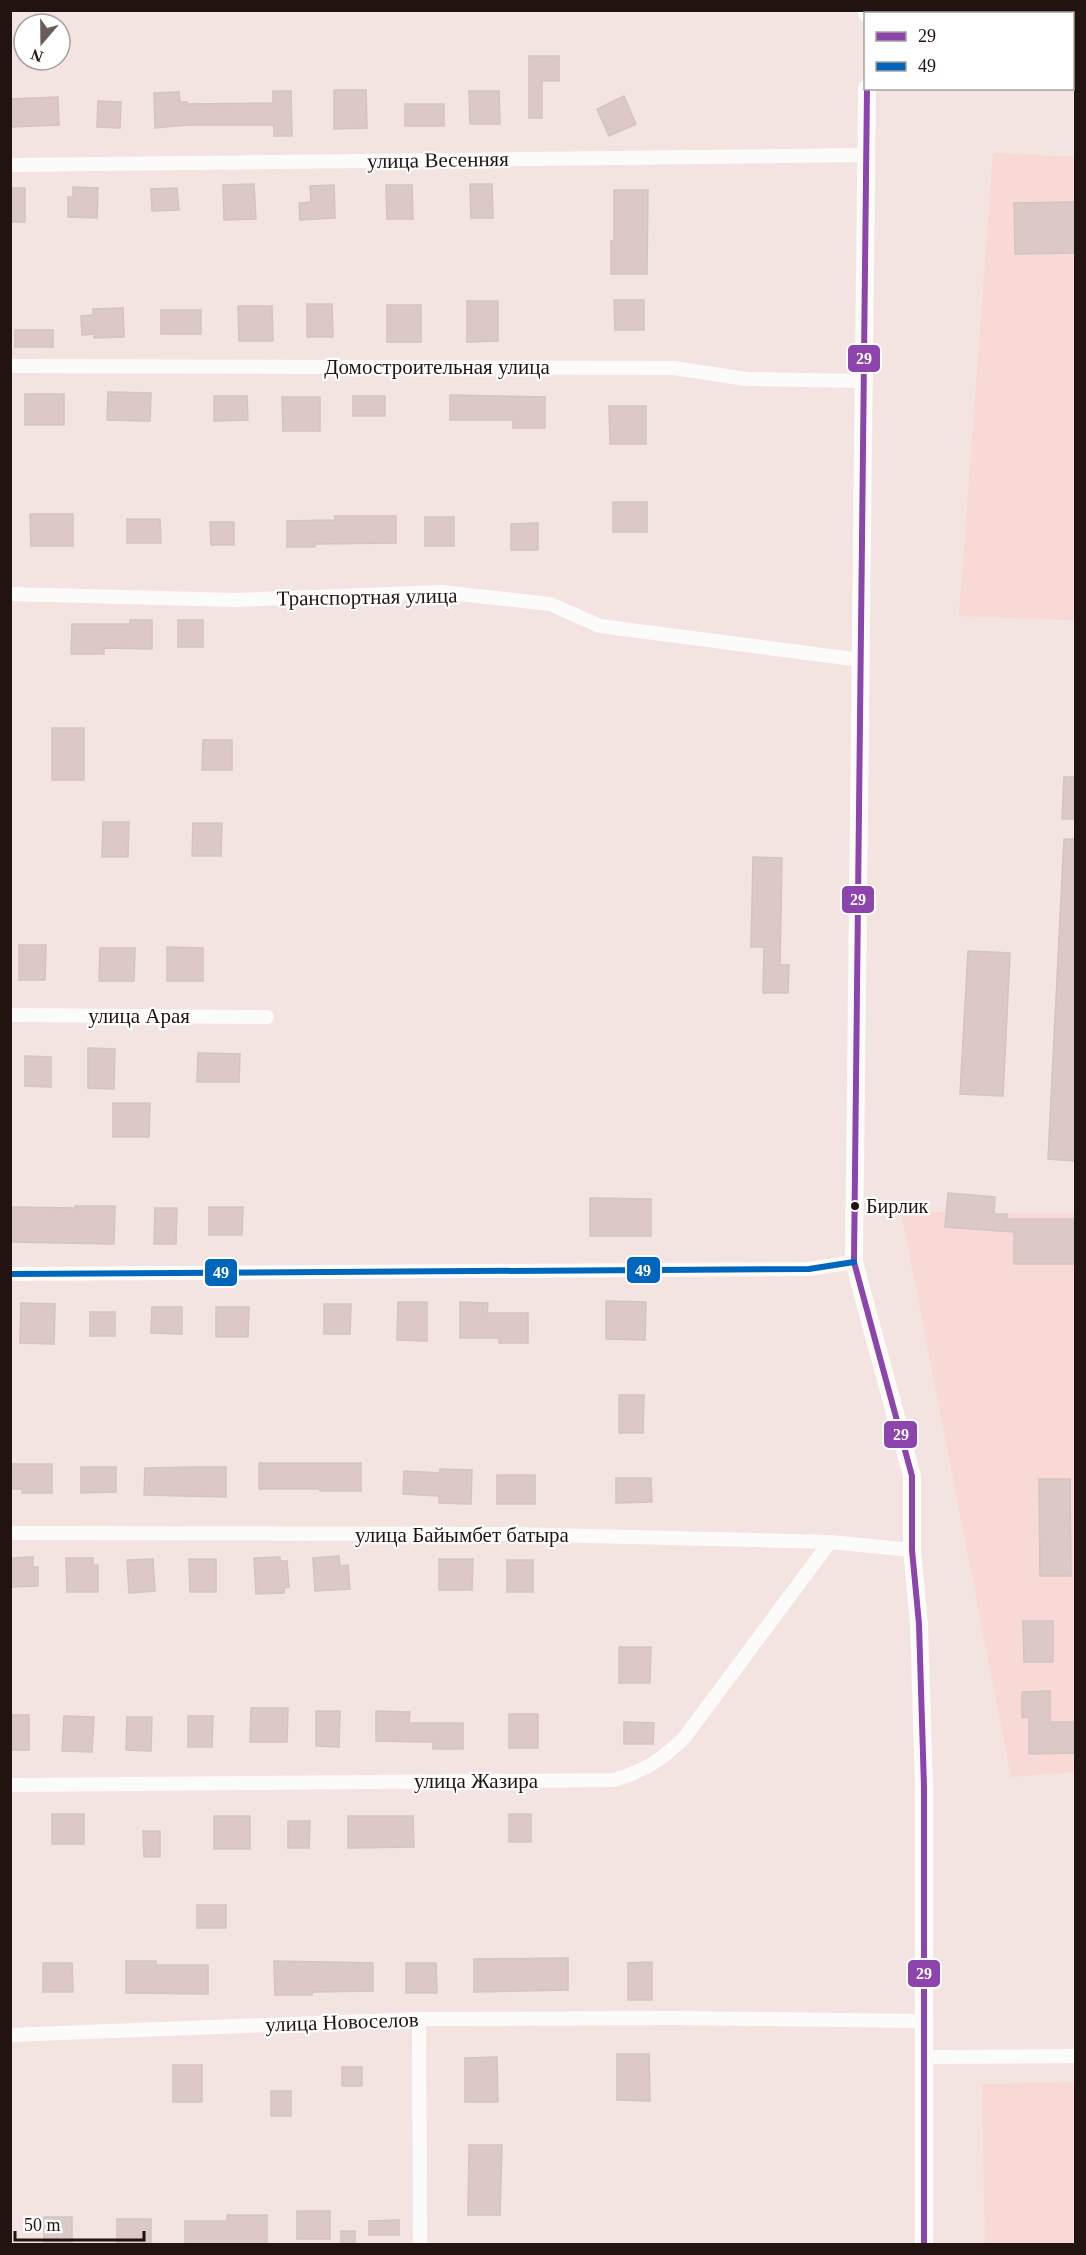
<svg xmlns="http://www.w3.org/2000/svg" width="1086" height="2255" viewBox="0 0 1086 2255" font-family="Georgia,serif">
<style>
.built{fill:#f8d9d5}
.building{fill:#dcc9c6;stroke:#d3c3c1;stroke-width:1.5}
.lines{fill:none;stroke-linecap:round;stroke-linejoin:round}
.street{stroke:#fdfbfa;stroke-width:14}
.secondary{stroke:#fdfbfa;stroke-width:18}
.bus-1-casing{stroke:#fff;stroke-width:10}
.bus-2-casing{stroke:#fff;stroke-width:10}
.bus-1{stroke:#8e44ad;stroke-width:6}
.bus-2{stroke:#0065bd;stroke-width:6}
.bus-dot{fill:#221210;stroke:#fff;stroke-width:2}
.labels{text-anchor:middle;stroke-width:4.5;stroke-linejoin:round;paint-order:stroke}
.bus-label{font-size:20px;fill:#221210;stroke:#fff;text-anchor:start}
.street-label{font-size:21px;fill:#221210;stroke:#fff}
.line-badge{stroke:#fff;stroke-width:2}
.badge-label{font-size:16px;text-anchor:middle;font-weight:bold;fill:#fff}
</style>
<rect width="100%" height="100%" fill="#f3e3e1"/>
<g class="built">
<polygon points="993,153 1075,157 1075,620 959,616"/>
<polygon points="901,1211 1075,1214 1075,1772 1011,1777"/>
<polygon points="1075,2082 1075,2244 985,2244 982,2084"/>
</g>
<g class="building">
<polygon points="529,56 559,56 559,81 542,81 542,118 529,118"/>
<polygon points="334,90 366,90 367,128 334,129"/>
<polygon points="273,91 291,91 292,136 274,136 274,125 187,125 155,128 154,93 179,92 180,102 187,102 187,104 273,103"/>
<polygon points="469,91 499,91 500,124 470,124"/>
<polygon points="624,96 636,124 609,136 597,109"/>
<polygon points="58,97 59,125 10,127 10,99"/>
<polygon points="98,101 121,102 120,128 97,127"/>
<rect x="405" y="104" width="39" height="22"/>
<polygon points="254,184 256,219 224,220 223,185"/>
<polygon points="470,184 492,184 493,218 471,218"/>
<polygon points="334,185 335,218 300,220 299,203 311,202 310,186"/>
<polygon points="386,185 412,185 413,219 387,219"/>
<polygon points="73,187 98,188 97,218 68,217 68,197 73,197"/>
<rect x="10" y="188" width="15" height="34"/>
<polygon points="177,188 179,210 152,211 151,189"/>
<polygon points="614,190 648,190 647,274 611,274 611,241 614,240"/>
<polygon points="1076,202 1076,253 1015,254 1014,203"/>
<polygon points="614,300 644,300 644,330 615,330"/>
<polygon points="467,301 498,301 498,341 467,342"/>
<polygon points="307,304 332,304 333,337 307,337"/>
<rect x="387" y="305" width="34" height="37"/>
<polygon points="238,306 272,306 273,341 239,341"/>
<polygon points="123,308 124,337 94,338 94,334 82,335 81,316 93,315 93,309"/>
<rect x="161" y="310" width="40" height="24"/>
<rect x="15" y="330" width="38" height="17"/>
<polygon points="108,392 151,393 150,421 107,420"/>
<rect x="25" y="394" width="39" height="31"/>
<polygon points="450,395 545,397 545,428 513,428 513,420 450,420"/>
<polygon points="214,396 247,396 248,420 214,421"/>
<rect x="353" y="396" width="32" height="20"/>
<polygon points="282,397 320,397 320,431 283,431"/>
<polygon points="609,406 646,406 646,444 610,444"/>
<rect x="613" y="502" width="34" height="30"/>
<polygon points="30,514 73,514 73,546 31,546"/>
<polygon points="335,516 396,516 396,543 315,544 315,547 287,547 287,521 335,520"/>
<rect x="425" y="517" width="29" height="29"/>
<polygon points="127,519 160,519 161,543 127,543"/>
<polygon points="210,522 234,522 234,545 211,545"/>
<polygon points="538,523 538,550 511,550 511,524"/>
<polygon points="130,620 152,620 152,649 104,648 104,654 71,654 72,624 130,624"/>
<rect x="178" y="620" width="25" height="27"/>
<rect x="52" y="728" width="32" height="52"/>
<polygon points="203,740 232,740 232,770 202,770"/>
<polygon points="1064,777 1076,777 1076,819 1062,819"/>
<polygon points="103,822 129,822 128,857 102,857"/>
<polygon points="193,823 222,823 221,856 192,856"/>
<polygon points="1064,839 1076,839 1076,1161 1048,1159"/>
<polygon points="753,857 782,858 780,965 789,965 788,993 763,993 764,947 751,947"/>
<polygon points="19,945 46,945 45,980 19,980"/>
<polygon points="167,947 203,948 203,981 167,981"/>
<polygon points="100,948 135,948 134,981 99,981"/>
<polygon points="968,951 1010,953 1003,1096 960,1094"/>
<polygon points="88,1048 115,1049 114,1089 88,1088"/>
<polygon points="198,1053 240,1054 239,1082 197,1082"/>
<polygon points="25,1056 51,1057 51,1087 25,1086"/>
<polygon points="113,1103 150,1103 149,1137 113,1137"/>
<polygon points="948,1193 995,1197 994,1214 1007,1214 1007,1219 1076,1219 1076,1264 1014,1264 1014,1232 945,1227"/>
<polygon points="590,1198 651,1199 651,1236 590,1236"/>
<polygon points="75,1206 115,1206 114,1244 13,1242 13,1207 75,1208"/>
<polygon points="209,1207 243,1207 242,1235 209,1235"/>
<polygon points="155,1208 177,1208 176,1244 154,1244"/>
<polygon points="606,1301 646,1302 645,1340 606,1339"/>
<polygon points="398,1302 427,1302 427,1341 397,1340"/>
<polygon points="460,1302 488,1303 487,1313 528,1313 528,1343 499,1343 499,1338 460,1338"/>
<polygon points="21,1303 55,1304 54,1344 20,1343"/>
<polygon points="324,1304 351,1304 350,1334 324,1334"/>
<polygon points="152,1307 182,1307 182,1334 151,1333"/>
<polygon points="216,1307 249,1307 248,1337 216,1337"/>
<rect x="90" y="1312" width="25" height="24"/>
<polygon points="619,1395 644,1395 643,1433 619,1433"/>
<polygon points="259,1463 361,1463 361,1491 320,1491 320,1489 259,1489"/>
<polygon points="11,1464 52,1464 52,1493 22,1493 22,1489 11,1489"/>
<polygon points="81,1467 116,1467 116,1492 81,1493"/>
<polygon points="196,1467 226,1467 226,1497 144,1495 145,1468"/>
<polygon points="440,1469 472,1470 471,1504 439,1503 439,1496 403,1494 404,1471 440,1473"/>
<rect x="497" y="1475" width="38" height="29"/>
<polygon points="616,1478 651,1478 652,1502 616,1503"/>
<polygon points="1039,1479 1070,1479 1071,1576 1040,1576"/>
<polygon points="339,1556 340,1566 348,1565 350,1589 315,1591 313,1558"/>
<polygon points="33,1557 33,1567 38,1567 38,1586 10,1587 10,1558"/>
<polygon points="280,1557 280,1561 287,1561 289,1587 284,1588 284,1593 256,1594 254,1558"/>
<polygon points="66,1558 93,1558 93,1565 98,1565 98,1592 67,1592"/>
<polygon points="153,1559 155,1591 129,1593 127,1560"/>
<polygon points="189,1559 216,1559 216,1592 190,1592"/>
<polygon points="439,1559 473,1559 472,1590 439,1590"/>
<rect x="507" y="1560" width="26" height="32"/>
<polygon points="1023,1621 1053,1621 1053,1662 1024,1662"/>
<polygon points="619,1647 651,1647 650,1683 619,1683"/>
<polygon points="1050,1691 1050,1722 1076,1722 1076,1753 1029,1754 1029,1717 1022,1718 1022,1692"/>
<polygon points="251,1708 288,1708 287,1742 250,1742"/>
<polygon points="316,1711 340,1711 339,1747 316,1746"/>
<polygon points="376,1711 410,1712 409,1723 463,1723 463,1749 433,1749 433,1742 376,1741"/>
<rect x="509" y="1714" width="29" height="34"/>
<rect x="10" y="1715" width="19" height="35"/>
<polygon points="64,1716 94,1717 92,1752 62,1751"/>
<polygon points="188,1716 213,1716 212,1747 188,1747"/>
<polygon points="127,1717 152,1717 151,1751 126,1750"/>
<polygon points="624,1722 654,1723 653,1744 624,1744"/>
<rect x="52" y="1814" width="32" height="30"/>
<rect x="509" y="1814" width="22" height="28"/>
<rect x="214" y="1816" width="36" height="33"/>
<polygon points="348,1816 413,1816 414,1847 348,1848"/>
<polygon points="288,1821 310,1821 309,1848 288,1848"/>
<polygon points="143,1831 160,1831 160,1857 144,1857"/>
<rect x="197" y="1905" width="29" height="23"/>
<polygon points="568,1958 568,1990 474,1992 474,1959"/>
<polygon points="126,1961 156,1961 156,1965 208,1965 208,1994 126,1993"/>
<polygon points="274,1961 373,1963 373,1991 312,1992 312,1995 275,1995"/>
<polygon points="652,1962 652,2000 628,2000 628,1963"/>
<polygon points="43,1963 72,1963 73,1992 43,1992"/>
<polygon points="406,1963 436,1963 437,1993 406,1993"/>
<polygon points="617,2054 649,2054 650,2101 617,2100"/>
<polygon points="497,2057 498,2102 465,2102 465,2058"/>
<rect x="173" y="2065" width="29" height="37"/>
<rect x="342" y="2067" width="20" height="19"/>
<rect x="271" y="2091" width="20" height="25"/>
<polygon points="469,2145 502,2145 500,2215 468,2215"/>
<rect x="297" y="2211" width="33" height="28"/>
<polygon points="227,2215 267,2215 267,2244 185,2244 185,2221 227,2221"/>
<rect x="44" y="2217" width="28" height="27"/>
<rect x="117" y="2219" width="34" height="25"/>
<polygon points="399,2220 399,2235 369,2235 369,2221"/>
<rect x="341" y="2231" width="14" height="13"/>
</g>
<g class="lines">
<g class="street">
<polyline points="10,165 866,155"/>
<polyline points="10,366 674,368 746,379 863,381"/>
<polyline points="10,594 235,600 441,592 550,604 600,626 861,660"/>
<polyline points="10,1015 267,1017"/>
<polyline points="10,1274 809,1269 854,1262"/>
<polyline points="10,1533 507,1534 830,1542 912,1550"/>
<path d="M10,1785L614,1780C646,1770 660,1761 684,1738L830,1542"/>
<polyline points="419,2019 420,2244"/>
<polyline points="10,2035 419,2019 673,2018 923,2021"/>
<polyline points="923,2057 1076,2056"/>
</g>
<g class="secondary">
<polyline points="867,14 867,10"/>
<polyline points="867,88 854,1262 912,1476 912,1550 919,1624 924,1787 924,2244"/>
</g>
<defs>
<polyline id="bus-1" points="867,88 854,1262 912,1476 912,1550 919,1624 924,1787 924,2244"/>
<polyline id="bus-2" points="10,1274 809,1269 854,1262"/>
</defs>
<use href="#bus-1" class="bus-1-casing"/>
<use href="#bus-2" class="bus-2-casing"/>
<use href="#bus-1" class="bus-1"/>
<use href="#bus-2" class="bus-2"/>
</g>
<circle class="bus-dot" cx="855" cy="1206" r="5"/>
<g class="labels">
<g class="bus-label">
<text x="866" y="1213">Бирлик</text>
</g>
<g class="street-label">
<text transform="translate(438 160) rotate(-1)" y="7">улица Весенняя</text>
<text x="437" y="374">Домостроительная улица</text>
<text transform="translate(367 597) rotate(-1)" y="7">Транспортная улица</text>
<text x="139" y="1023">улица Арая</text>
<text x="462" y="1542">улица Байымбет батыра</text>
<text x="476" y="1788">улица Жазира</text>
<text transform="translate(342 2022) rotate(-2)" y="7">улица Новоселов</text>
</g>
</g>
<g class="line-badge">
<rect x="847" y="344" width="34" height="29" rx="6" fill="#8e44ad"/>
<rect x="841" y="885" width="34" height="29" rx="6" fill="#8e44ad"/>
<rect x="626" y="1256" width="35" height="28" rx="6" fill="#0065bd"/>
<rect x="204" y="1258" width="34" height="29" rx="6" fill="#0065bd"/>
<rect x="883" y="1420" width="35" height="29" rx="6" fill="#8e44ad"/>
<rect x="907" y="1959" width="34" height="29" rx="6" fill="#8e44ad"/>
</g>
<g class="badge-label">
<text x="864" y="364">29</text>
<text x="858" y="905">29</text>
<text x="643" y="1276">49</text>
<text x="221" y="1278">49</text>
<text x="901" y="1440">29</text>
<text x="924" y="1979">29</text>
</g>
<rect width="1086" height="2255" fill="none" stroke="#221210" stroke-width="24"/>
<rect x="864" y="12" width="210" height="78" fill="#ffffff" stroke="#a7a09f" stroke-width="1.5"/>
<rect x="876" y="32" width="30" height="9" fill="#8e44ad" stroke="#a7a09f" stroke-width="1.5"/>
<text x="918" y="42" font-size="18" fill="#221210">29</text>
<rect x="876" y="62" width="30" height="9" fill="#0065bd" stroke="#a7a09f" stroke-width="1.5"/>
<text x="918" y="72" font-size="18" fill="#221210">49</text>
<g transform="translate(42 42) rotate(200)"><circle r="28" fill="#ffffff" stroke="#a7a09f" stroke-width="1.5"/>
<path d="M0-4.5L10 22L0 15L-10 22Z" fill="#6b5b59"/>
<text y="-9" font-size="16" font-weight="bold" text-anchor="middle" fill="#221210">N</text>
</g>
<path d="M15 2231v9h129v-9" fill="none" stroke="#221210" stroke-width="3"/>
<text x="24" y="2231" font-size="18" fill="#221210" stroke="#ffffff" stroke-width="4.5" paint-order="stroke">50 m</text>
</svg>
